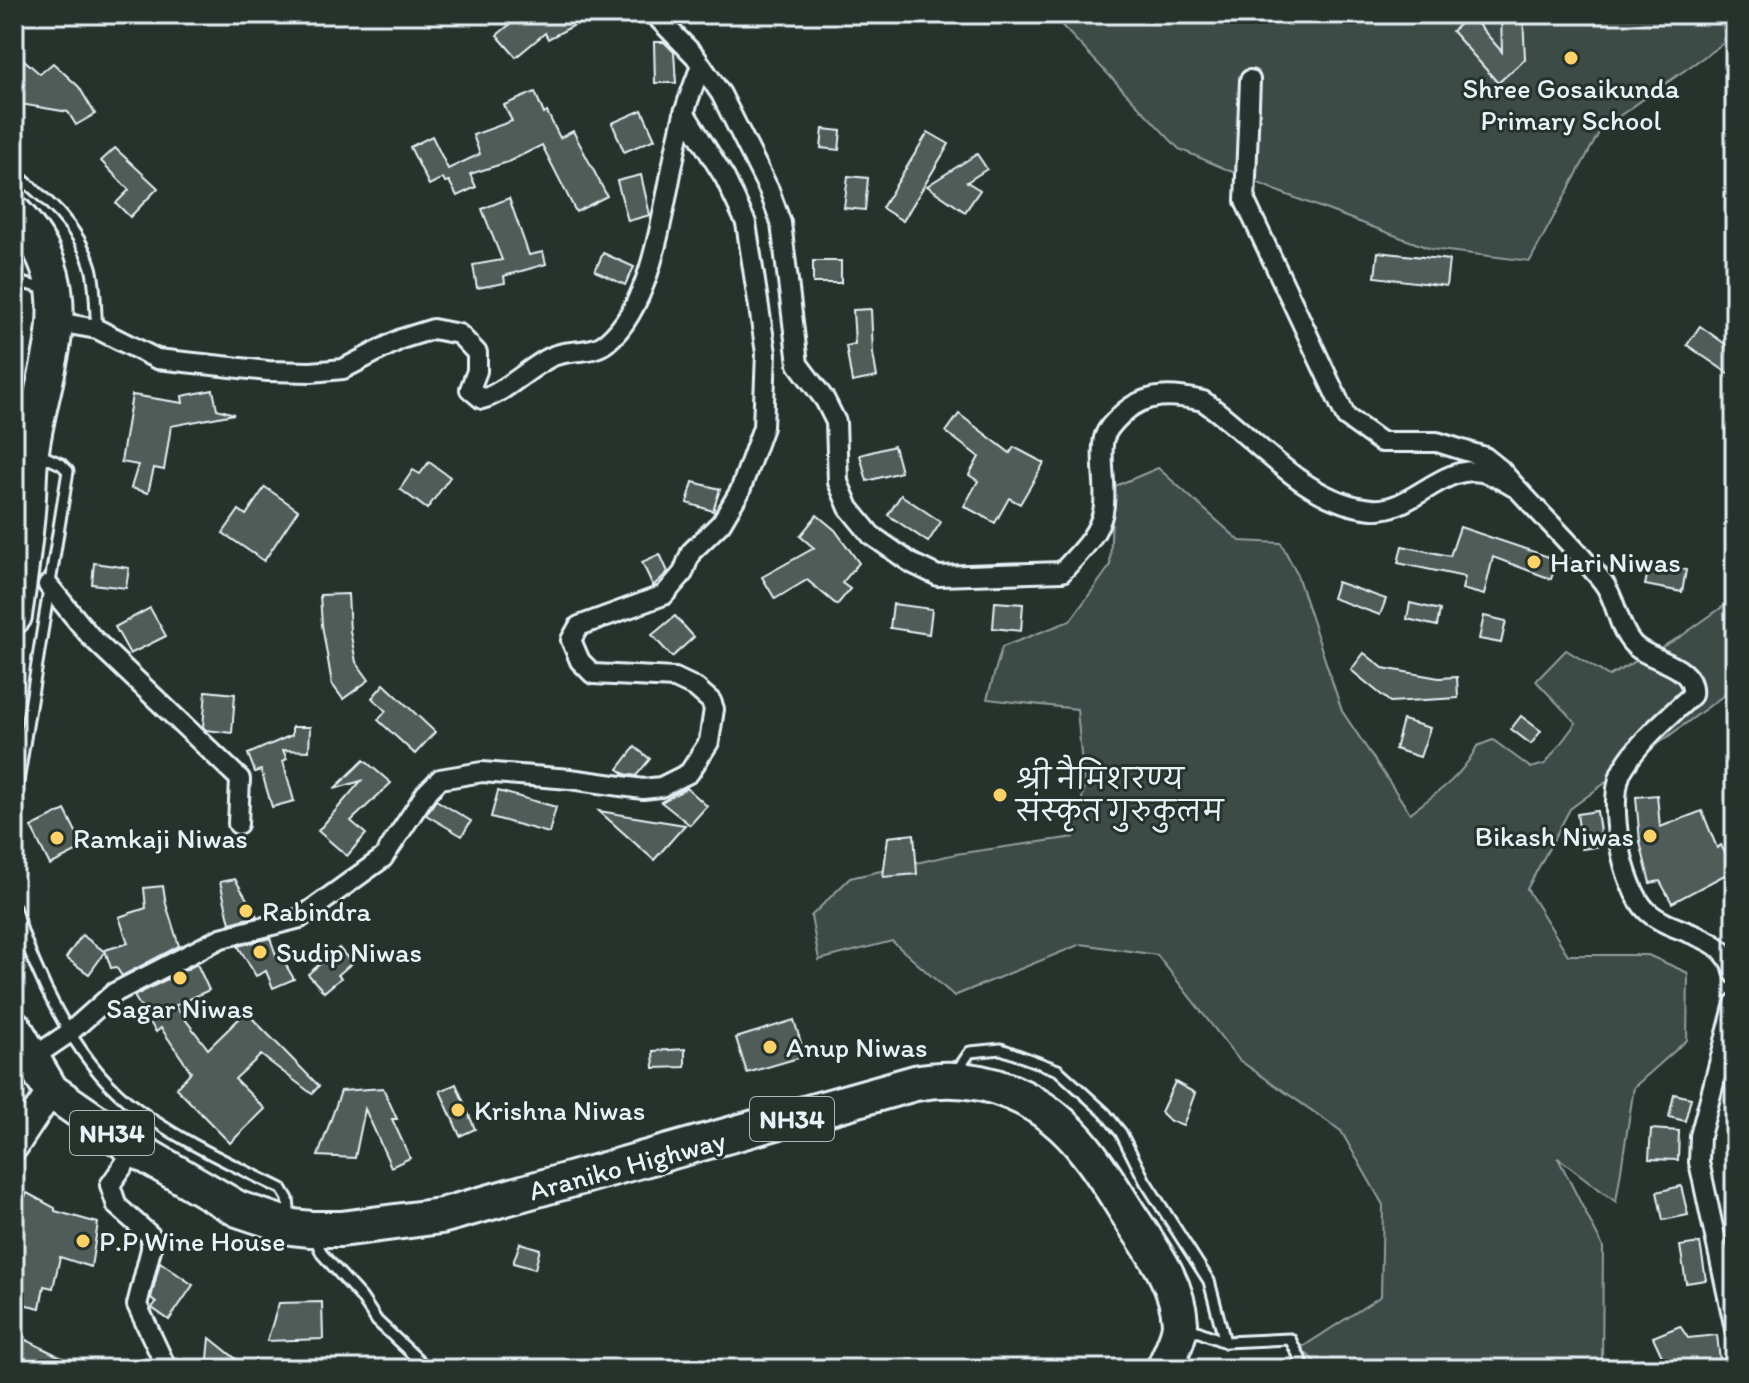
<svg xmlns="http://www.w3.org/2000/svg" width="1749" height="1383" viewBox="0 0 1749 1383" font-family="Itim,'Playpen Sans Deva',sans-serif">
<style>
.green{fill:#3e4b47;stroke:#939ea0;stroke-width:2}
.building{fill:#505c59;stroke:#e8f1f8;stroke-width:2}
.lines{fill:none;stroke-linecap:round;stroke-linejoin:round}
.lane-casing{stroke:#e8f1f8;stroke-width:15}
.street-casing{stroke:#e8f1f8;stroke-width:24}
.secondary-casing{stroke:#e8f1f8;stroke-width:32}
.highway-casing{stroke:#e8f1f8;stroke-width:40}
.lane{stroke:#26332d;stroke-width:9}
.street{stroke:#26332d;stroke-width:18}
.secondary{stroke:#26332d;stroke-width:26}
.highway{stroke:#26332d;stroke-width:34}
.poi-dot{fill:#ffd166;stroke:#26332d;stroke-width:3}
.labels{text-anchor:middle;stroke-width:6;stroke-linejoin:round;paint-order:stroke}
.shield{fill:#26332d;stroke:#aeb8bb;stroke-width:2}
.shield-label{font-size:26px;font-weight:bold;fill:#e8f1f8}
.poi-label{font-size:28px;fill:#e8f1f8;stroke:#26332d;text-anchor:start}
.street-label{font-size:28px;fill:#e8f1f8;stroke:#26332d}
</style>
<rect width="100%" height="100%" fill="#26332d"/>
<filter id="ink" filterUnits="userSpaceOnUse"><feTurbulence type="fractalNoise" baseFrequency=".0125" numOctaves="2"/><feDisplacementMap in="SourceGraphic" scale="16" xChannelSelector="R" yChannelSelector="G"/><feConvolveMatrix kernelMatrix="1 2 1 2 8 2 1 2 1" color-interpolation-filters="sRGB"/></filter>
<g filter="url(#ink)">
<g class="green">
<polygon points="1051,14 1722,14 1725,42 1601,129 1530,261 1431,249 1282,193 1179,149"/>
<path d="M1158,468L1240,541L1281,543L1296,572L1342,711L1410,813C1437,793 1462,777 1477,746L1493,740L1531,768L1545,764L1576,723L1536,681L1566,650L1609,676L1680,637L1735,598V687L1570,809L1527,889L1568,955H1648L1688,973L1687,1040L1634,1087L1616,1202L1558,1158L1603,1247L1602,1369H1322L1301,1348L1381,1296L1383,1205L1341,1131L1239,1060L1157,955L1081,944L954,996L892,941L819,960L811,916L850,878L956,854L1074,837L1084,789L1077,709L987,699L1002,647L1070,621L1110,566L1113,487Z"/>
</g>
<g class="building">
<polygon points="511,14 596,14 548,39 545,33 516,57 497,35 514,21"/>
<polygon points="1501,14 1523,14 1525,59 1498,83 1452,31 1470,15 1502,52"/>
<polygon points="654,42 664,42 674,52 676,83 655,83"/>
<polygon points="14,51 40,74 53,63 79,87 95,114 76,125 68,112 14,103"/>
<polygon points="535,92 544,114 547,112 560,138 573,131 607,196 576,212 542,145 508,162 470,174 476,187 457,196 449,181 445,182 443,178 429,185 410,147 432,136 448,169 480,154 473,135 512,121 504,105"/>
<polygon points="642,110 655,139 624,152 612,123"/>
<polygon points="823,129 841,131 839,150 821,148"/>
<polygon points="928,132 949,144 903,221 882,208"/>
<polygon points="115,148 158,188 130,217 116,203 129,190 101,161"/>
<polygon points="977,154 987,169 967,182 980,190 965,212 927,186"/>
<polygon points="641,175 650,215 628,221 617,181"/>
<polygon points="848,176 868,178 865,210 844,208"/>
<polygon points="509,198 529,255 543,252 546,264 504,276 505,283 477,288 473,265 502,260 482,209"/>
<polygon points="1378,252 1449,260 1446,286 1375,277"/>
<polygon points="603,253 634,267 625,285 595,271"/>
<rect x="813" y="261" width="28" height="22"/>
<polygon points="871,309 873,354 877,377 852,382 846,346 855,344 853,310"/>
<polygon points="1700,326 1735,351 1735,378 1687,345"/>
<polygon points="213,390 217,409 234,414 171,426 164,470 154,468 148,493 131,488 138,465 121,462 132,395 183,403 182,396"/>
<polygon points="959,414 1010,453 1014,447 1044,463 1020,504 1009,498 995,523 964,506 978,481 969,475 979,457 946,432"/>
<polygon points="894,446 901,472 867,481 860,455"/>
<polygon points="429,462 450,477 427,509 400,489 413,470 420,474"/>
<polygon points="693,482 720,489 713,511 687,503"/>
<polygon points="265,487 298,510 264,561 223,533 239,510 246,515"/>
<polygon points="901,495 941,522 928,542 888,515"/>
<polygon points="817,515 835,530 859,563 842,583 850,589 837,605 807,580 775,599 762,577 814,548 800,536"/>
<polygon points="1460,527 1558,560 1551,579 1493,557 1484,595 1462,589 1465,577 1398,563 1402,546 1450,556"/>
<polygon points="660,554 668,572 653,586 642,562"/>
<polygon points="94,563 129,568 126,588 92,584"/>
<polygon points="1650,563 1686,570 1682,592 1645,585"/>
<polygon points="1337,582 1386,599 1380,615 1332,598"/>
<polygon points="348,594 350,631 356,662 369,680 343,699 332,684 322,625 320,595"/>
<polygon points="995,602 1023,604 1021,631 993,628"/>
<polygon points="1410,603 1440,610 1437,626 1407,619"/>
<polygon points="893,604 932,609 929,634 890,628"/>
<polygon points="150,608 166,636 130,654 115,627"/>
<polygon points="675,616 694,637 672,657 652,635"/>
<polygon points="1484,616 1506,621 1501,643 1479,639"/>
<polygon points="1364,653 1383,668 1439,678 1457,677 1458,698 1390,702 1351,670"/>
<polygon points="384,684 435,732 415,754 378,720 386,711 372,698"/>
<polygon points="206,691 235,694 232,733 206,730 203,727"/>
<polygon points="1521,716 1541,731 1531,744 1511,729"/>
<polygon points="1403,720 1430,728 1420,757 1395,749"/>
<polygon points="292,727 310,727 309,751 283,750 287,759 283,761 294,801 272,807 261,770 255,772 248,754 292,735"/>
<polygon points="635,747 650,759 636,776 625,774 618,769"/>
<polygon points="364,760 391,783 351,821 366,834 347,856 318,831 361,781 334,789"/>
<polygon points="687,788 707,806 690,825 661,802"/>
<polygon points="498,791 556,807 549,833 491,817"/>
<polygon points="1657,795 1660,827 1702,811 1717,848 1721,845 1734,870 1672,903 1660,881 1650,883 1640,842 1636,797"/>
<polygon points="436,800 471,821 462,836 426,815"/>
<polygon points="65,810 84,848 50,865 31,827"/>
<polygon points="599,811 647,819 685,825 654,860"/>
<polygon points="1597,811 1602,846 1582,849 1577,814"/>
<polygon points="914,834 917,874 883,877 888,837"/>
<polygon points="235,879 257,916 230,923 220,882"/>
<polygon points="163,886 166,904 179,946 122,976 116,967 111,968 105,950 128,943 119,917 146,908 144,888"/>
<polygon points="82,935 105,952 89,974 66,958"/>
<polygon points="270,938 277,958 280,955 294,979 273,988 266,971 256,976 238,946"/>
<polygon points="339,948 352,963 338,975 341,978 324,992 308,974"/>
<polygon points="197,964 209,990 175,1006 208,1049 246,1012 319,1086 312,1094 261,1055 235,1079 265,1109 230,1143 176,1088 191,1072 161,1028 156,1032 134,996"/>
<polygon points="794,1020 805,1056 747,1073 736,1038"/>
<polygon points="685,1049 685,1067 654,1068 653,1051"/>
<polygon points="1175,1082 1195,1093 1183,1126 1170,1121 1161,1112"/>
<polygon points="456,1084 475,1129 460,1136 440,1091"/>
<polygon points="383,1088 397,1119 392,1119 410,1158 391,1167 365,1109 355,1158 318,1156 341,1091"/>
<polygon points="1674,1094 1691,1098 1685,1121 1669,1117"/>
<polygon points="1651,1129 1679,1131 1678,1160 1649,1159"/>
<polygon points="1681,1186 1688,1215 1663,1220 1657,1192"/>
<polygon points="27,1193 55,1208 55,1211 98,1223 91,1267 60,1257 53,1288 44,1286 40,1308 14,1302 14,1215"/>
<polygon points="520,1243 540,1249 535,1269 513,1263"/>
<polygon points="1700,1243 1706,1280 1686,1283 1680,1246"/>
<polygon points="160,1262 193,1285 169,1320 152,1308 156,1302 151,1298"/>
<polygon points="322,1302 323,1339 267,1341 279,1303"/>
<polygon points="1680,1326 1688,1338 1717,1335 1721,1369 1668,1369 1653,1337"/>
<polygon points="210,1338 236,1359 228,1369 207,1369"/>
<polygon points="24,1339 85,1369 32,1369 15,1360"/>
</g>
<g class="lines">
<defs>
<g id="lane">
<path d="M14,172C45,198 79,226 91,267C96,286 95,309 97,329"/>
<polyline points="14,281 46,289"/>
<polyline points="14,807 68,471 61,464 38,454"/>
<path d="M14,907C35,974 72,1055 127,1101C173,1138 229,1163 282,1189L288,1199L290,1218"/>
<polyline points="956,1072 970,1052 1001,1049 1058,1070 1105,1113 1121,1133 1145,1181 1209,1281 1225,1342"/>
<polyline points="314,1236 322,1254 361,1297 377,1321 428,1369"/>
<polyline points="1187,1327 1225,1342 1290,1339 1304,1366 1303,1369"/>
</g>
<g id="street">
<path d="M654,14L695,56L721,94L769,190L781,223L798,364L825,400L836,422L838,482L849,508L871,535L911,563L938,576L1062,572C1078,554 1098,536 1103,512C1108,488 1099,461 1104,438C1107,428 1115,421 1122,414C1146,392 1173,394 1203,401C1256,437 1303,503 1372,509C1412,512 1440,465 1481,472C1492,474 1504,481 1514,487"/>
<path d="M1250,80L1245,201L1346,417L1381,442H1437L1485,457L1500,469C1533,508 1572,543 1603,582C1617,600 1617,626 1632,643C1648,662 1696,663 1692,695C1669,717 1641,739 1624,767C1605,796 1622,889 1648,912C1677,937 1724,931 1735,974"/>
<path d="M57,322L97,329L157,359L268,371L311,372L343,369L401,339L433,329L459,334L477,353V371L470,389L482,399C501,395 529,368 549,358C567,348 592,355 607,342C661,297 665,176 685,111C689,96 696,80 701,65"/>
<polyline points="48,585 91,637 240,779 238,824"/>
<polyline points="1735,1003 1700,1136 1699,1162 1735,1329"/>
<polyline points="32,1058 69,1033 114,993 221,938 300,918 383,858 426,793 440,779 482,772 570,779 643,789 661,787 689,773 709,742 714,709 711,701 696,688 675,678 593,674 580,661 571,640 579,626 664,595 683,573 691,552 721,523 740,491 763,427 766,353 746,223 725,178 684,112"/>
<polyline points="135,1149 110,1185 117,1206 151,1236 151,1249 137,1305 167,1369"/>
</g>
<polyline id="secondary" points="14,1147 51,1091"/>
<g id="highway">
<path d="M14,213C88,289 43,362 31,451C28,471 29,492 27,512C24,547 19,582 14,616"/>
<path d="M14,1028L51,1091L135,1149L238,1209L292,1227L311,1229H341L441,1216L915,1083C982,1070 1045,1097 1087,1152C1103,1172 1117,1196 1131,1218C1152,1250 1178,1283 1180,1323C1180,1337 1169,1356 1164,1369"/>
</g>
</defs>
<use href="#lane" class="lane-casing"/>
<use href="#street" class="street-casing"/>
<use href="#secondary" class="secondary-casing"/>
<use href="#highway" class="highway-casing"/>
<use href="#lane" class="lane"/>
<use href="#street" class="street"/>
<use href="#secondary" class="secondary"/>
<use href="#highway" class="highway"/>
</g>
</g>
<g class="poi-dot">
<circle cx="1571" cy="58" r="8"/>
<circle cx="1534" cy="562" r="8"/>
<circle cx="1000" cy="795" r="8"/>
<circle cx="1650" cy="836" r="8"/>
<circle cx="57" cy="838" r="8"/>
<circle cx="246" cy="911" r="8"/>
<circle cx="260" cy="952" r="8"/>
<circle cx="180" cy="978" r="8"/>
<circle cx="770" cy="1047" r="8"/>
<circle cx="458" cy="1110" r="8"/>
<circle cx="83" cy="1241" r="8"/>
</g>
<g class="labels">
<g class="shield">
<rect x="750" y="1097" width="84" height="44" rx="6"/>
<rect x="70" y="1111" width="84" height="44" rx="6"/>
</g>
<g class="shield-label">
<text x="792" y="1128">NH34</text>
<text x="112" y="1142">NH34</text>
</g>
<g class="poi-label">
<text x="1571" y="98" text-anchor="middle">Shree Gosaikunda<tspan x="1571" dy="32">Primary School</tspan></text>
<text x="1550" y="572">Hari Niwas</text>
<text x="1016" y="789">श्री नैमिशरण्य<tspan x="1016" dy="32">संस्कृत गुरुकुलम</tspan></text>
<text x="1634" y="846" text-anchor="end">Bikash Niwas</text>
<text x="73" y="848">Ramkaji Niwas</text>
<text x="262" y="921">Rabindra</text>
<text x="276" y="962">Sudip Niwas</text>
<text x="180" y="1018" text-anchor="middle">Sagar Niwas</text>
<text x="786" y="1057">Anup Niwas</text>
<text x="474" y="1120">Krishna Niwas</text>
<text x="99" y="1251">P.P Wine House</text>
</g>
<g class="street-label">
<text transform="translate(627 1165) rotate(-15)" y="10">Araniko Highway</text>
</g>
</g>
<rect width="1749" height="1383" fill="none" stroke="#26332d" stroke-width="48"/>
<rect x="24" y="24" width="1701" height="1335" fill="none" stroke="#e8f1f8" stroke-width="3" filter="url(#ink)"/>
</svg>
